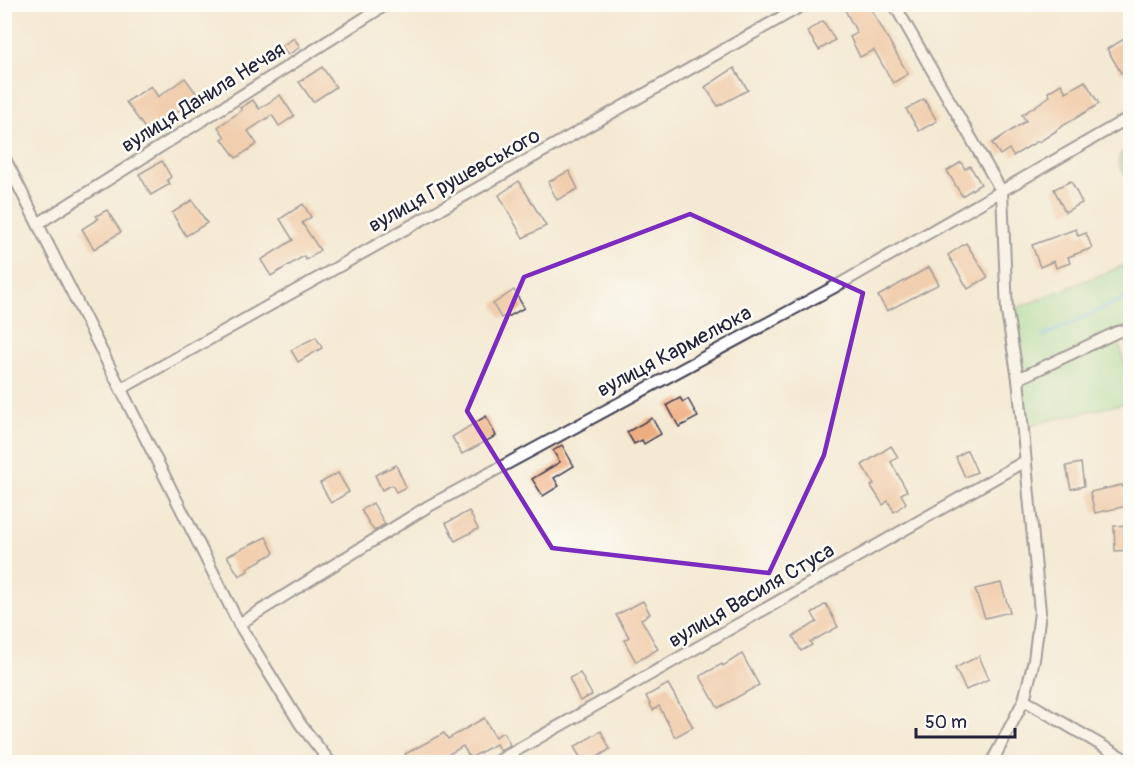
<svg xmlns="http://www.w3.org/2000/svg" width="1135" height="767" viewBox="0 0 1135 767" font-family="Pangolin,sans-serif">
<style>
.green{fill:#96de99;stroke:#5c806a;stroke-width:1.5}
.forest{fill:#78bd81;stroke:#4d705e;stroke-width:1.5}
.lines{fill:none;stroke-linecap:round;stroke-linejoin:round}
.stream{stroke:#60bcde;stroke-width:4}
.building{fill:#eead81}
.minor-casing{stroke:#424052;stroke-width:14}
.minor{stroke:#fff;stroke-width:10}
.marked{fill:none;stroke:#7b2cbf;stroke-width:4.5;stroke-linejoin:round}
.labels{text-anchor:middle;stroke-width:5;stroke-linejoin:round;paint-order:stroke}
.street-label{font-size:21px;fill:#22223b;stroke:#fdfcf7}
</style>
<rect width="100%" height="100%" fill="#fdfcf7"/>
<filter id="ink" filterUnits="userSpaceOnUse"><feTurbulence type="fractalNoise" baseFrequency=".0167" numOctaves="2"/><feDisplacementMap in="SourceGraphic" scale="12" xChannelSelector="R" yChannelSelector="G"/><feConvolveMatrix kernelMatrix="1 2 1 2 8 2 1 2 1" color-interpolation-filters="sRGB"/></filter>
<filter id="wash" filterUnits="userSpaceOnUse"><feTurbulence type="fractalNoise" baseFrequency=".008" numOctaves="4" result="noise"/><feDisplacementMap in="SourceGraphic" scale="24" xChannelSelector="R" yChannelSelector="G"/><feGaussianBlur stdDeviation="1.35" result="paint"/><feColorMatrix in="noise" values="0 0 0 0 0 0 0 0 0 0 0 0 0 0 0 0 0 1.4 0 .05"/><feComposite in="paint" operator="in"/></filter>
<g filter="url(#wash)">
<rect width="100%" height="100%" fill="#f4ead4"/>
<polygon class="green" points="1130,263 1130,329 1117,333 1130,389 1130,402 1022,427 1007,312"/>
<path class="forest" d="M1128,148H1130V183C1122,171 1110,157 1128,148Z"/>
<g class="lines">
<polyline class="stream" points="1043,336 1130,296"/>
</g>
<g id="blocks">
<g class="building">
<polygon points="850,4 868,4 908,74 893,83 874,50 860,57 850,37 857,33 844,8"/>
<polygon points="823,21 835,40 819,50 807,31"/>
<polygon points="294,38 300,47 288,55 282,46"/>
<polygon points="1126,38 1131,45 1131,67 1121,73 1107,49"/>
<polygon points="322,67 336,87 313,102 299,82"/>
<polygon points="734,68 748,90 718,106 705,87"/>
<polygon points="185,78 199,97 168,118 170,121 154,131 151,127 146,130 126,102 151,86 158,97"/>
<polygon points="1085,81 1099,104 1056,130 1056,131 1039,142 1038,141 1013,156 1009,149 1000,155 992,143 1026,121 1022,115 1050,96 1048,92 1061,84 1066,92"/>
<polygon points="280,95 294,116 279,126 272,115 248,131 257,144 236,158 222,139 225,137 218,127 242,110 240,108 253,100 259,109"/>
<polygon points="924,99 937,121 919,131 906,109"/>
<polygon points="162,161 171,177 167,180 170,184 151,195 139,174"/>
<polygon points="961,162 965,169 970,166 981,184 962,196 947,171"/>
<polygon points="569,171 578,189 557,200 548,182"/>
<polygon points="519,181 546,226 523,238 499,195"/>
<polygon points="1071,181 1082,203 1065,212 1054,189"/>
<polygon points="192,200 207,223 186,236 172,213"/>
<polygon points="303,204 311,217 302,223 320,250 306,260 304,256 271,276 261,260 293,240 280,219"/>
<polygon points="107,210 121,232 94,249 82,229 98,219 96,216"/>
<polygon points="1076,229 1078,236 1086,233 1092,248 1068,257 1070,263 1056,268 1054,261 1040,267 1032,245"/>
<polygon points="966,243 988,277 968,289 948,255"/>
<polygon points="929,267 939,284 887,311 878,296"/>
<polygon points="514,290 524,308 508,317 507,315 501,318 493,304"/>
<polygon points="316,337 322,348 298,362 291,350"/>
<polygon points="680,398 683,402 688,399 698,417 679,427 667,405"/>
<polygon points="486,416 496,436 462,454 452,437"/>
<polygon points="652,418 661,434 644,444 642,440 634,444 627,432"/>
<polygon points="562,445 574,466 554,478 559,486 543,496 532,479 560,462 553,451"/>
<polygon points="891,446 898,457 891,462 907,491 901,494 906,503 894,512 888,501 883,505 871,486 874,484 862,465"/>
<polygon points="967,450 977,472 965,477 956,457"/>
<polygon points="1081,463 1084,486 1071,489 1066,466"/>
<polygon points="396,465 406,487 396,492 392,485 382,490 375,475"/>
<polygon points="338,473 349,492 331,503 320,483"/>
<polygon points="1122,485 1127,506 1095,513 1090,492"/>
<polygon points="373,503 385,524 374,531 361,510"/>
<polygon points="469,511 478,529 455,541 446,523"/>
<polygon points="1131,525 1131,550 1115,551 1114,526"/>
<polygon points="266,537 274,553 247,568 248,571 239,576 227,556"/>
<polygon points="1001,583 1010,612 985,618 975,589"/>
<polygon points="643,601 650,614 641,619 658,649 636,662 624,640 629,637 616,615"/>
<polygon points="826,604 838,627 810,642 812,645 801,651 793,636 817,622 812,613"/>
<polygon points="742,654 759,685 718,708 700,676 722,664 723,666"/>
<polygon points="979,656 989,679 966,690 955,668"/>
<polygon points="580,673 592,695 580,701 569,678"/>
<polygon points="668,684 693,727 675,737 659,706 653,710 646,696"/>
<polygon points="484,718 495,737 503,732 510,745 500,751 496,744 470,758 463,746 435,762 410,762 405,754 444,733 448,739"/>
<polygon points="601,731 610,749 590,762 583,762 574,747"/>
</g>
</g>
</g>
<g filter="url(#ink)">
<use href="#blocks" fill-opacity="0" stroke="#424052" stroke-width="1.5"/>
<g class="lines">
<defs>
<g id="minor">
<polyline points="894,4 1002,192 1007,312 1018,379 1040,612 1034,660 1024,700 992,762"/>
<polyline points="4,157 239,624 301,725 330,762"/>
<polyline points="39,223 387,4"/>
<polyline points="1018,379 1117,332 1130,329"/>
<polyline points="121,389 805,4"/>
<polyline points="239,624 427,507 838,285 1130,117"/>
<polyline points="1024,700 1130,762"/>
<polyline points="496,762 1025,461"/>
</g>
</defs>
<use href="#minor" class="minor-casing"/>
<use href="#minor" class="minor"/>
</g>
</g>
<path d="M0 0H1135V767H0ZM690,214L863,293L824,455L769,573L552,548L467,411L524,277Z" fill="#f4ead4" fill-opacity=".55" fill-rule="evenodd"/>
<path class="marked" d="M690,214L863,293L824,455L769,573L552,548L467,411L524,277Z"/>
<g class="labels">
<g class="street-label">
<text transform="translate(203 97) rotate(-32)" y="7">вулиця Данила Нечая</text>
<text transform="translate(454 180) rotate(-29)" y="7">вулиця Грушевського</text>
<text transform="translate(674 351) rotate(-28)" y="7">вулиця Кармелюка</text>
<text transform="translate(751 595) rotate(-30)" y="7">вулиця Василя Стуса</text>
</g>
</g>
<rect width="1135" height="767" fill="none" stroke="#fdfcf7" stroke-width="24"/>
<path d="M916 728v9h99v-9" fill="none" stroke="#22223b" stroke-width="3"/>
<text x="925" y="728" font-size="18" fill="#22223b" stroke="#fdfcf7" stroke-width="4.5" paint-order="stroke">50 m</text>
</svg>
